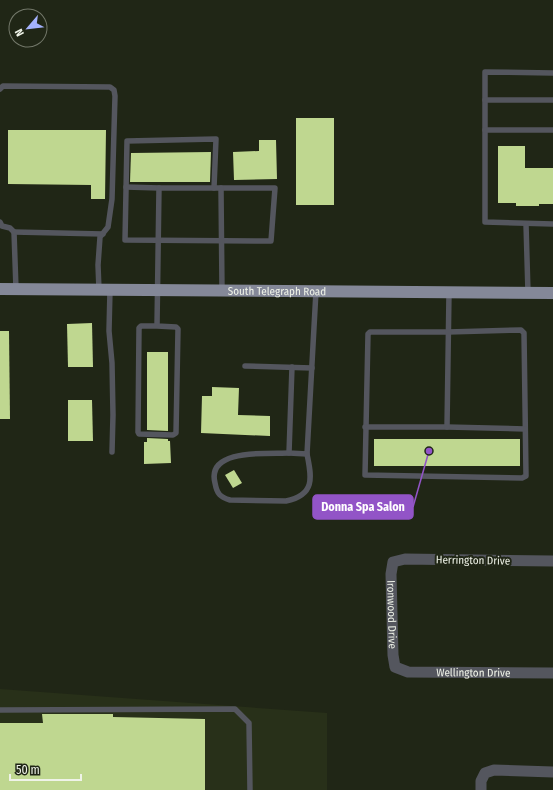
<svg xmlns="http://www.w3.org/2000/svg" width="553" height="790" viewBox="0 0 553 790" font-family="'Fira Sans Condensed',sans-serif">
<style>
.built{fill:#283019}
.building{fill:#bfd790}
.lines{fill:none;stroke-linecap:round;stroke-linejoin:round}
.lane{stroke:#54565e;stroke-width:5.5}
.street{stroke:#54565e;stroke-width:11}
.primary{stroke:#848898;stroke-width:12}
.labels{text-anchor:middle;stroke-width:4;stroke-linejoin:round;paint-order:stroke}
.street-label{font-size:11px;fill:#eff3e8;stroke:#202616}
.leader{fill:none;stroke:#9254c7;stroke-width:1.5}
.callout-dot{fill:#9254c7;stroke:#202616;stroke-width:1.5}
.callout{fill:#9254c7;stroke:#9254c7;stroke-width:1.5}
.callout-label{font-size:12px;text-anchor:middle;font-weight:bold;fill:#fff}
</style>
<rect width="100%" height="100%" fill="#202616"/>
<polygon class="built" points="0,689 327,713 327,790 0,790"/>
<g class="building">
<rect x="296" y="118" width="38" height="87"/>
<polygon points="8,130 106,130 105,199 91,199 91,185 8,184"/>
<polygon points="259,140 276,140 277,179 234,180 233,152 259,151"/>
<polygon points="498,146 525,146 525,168 553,168 553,204 539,204 539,206 516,206 516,203 498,203"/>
<polygon points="211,152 210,182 130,182 131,153"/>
<polygon points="92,323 93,367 68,367 67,324"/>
<polygon points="0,331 9,331 10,419 0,419"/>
<polygon points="147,352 168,352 168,431 147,430"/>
<polygon points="212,387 239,388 238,415 270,416 270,436 201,433 202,396 212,396"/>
<polygon points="68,400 92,400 93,441 68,441"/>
<polygon points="147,438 168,439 168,441 170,441 171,463 144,464 144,442 147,442"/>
<rect x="374" y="439" width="146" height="27"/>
<polygon points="234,470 242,483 233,488 225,475"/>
<polygon points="42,714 113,714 113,717 205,719 205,790 0,790 0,723 43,723"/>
</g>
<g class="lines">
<g class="lane">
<polyline points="553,73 485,72 485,222 553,224"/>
<polyline points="0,89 3,86 110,87 114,90 115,96 112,199 108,227 100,237 98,265 99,290"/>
<polyline points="485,100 553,100"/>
<polyline points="485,130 553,130"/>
<polyline points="126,187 159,188"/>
<polyline points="214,188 216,139 127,141 125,240 271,241 275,188 221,188"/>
<polyline points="0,222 2,226 10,228 14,232 16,289"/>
<polyline points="526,224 528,293"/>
<polyline points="14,232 103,234"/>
<polyline points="110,290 109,331 112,363 113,415 112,452"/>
<polyline points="157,326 141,326 139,328 138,432 139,434 173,435 176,433 178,329 176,327 157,326 159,188 221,188 222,290"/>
<polygon points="521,330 524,333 526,476 522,478 365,475 368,334 370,332 448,332"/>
<polyline points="245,366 312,368"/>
<polyline points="292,367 289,453 307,454 316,291"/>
<polyline points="365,427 447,427 525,429"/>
<polyline points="447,427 449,293"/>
<path d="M289,453C268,454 206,448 215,483C217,494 220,497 230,500L286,501C315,495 312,478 307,454"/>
<polyline points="0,710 235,709 249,723 250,790"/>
</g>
<g class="street">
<path id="s1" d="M553,561L405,559L393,562L391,574L393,655L395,667L408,672L553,673"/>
<polyline points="481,790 481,781 485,773 494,770 553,772"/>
</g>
<path class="primary" id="s2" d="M0,289L553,293"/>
</g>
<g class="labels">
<g class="street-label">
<text dy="4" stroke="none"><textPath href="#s2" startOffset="277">South Telegraph Road</textPath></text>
<text transform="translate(473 560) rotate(1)" y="4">Herrington Drive</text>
<text dy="4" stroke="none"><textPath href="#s1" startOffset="213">Ironwood Drive</textPath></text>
<text dy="4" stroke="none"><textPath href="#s1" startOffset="345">Wellington Drive</textPath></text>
</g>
</g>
<path class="leader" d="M429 451L413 507"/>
<circle class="callout-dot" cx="429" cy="451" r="4"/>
<rect class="callout" x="313" y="495" width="100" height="24" rx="4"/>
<g class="callout-label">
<text x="363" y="511">Donna Spa Salon</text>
</g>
<g transform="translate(28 28) rotate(242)"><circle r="19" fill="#202616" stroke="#73786a"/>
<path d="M0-3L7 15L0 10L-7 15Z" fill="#a4b2fc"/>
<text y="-6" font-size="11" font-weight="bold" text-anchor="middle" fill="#eff3e8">N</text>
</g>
<path d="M10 774v6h71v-6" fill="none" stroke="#eff3e8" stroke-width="2"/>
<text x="16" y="774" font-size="12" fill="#eff3e8" stroke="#202616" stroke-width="3" paint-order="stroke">50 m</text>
</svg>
